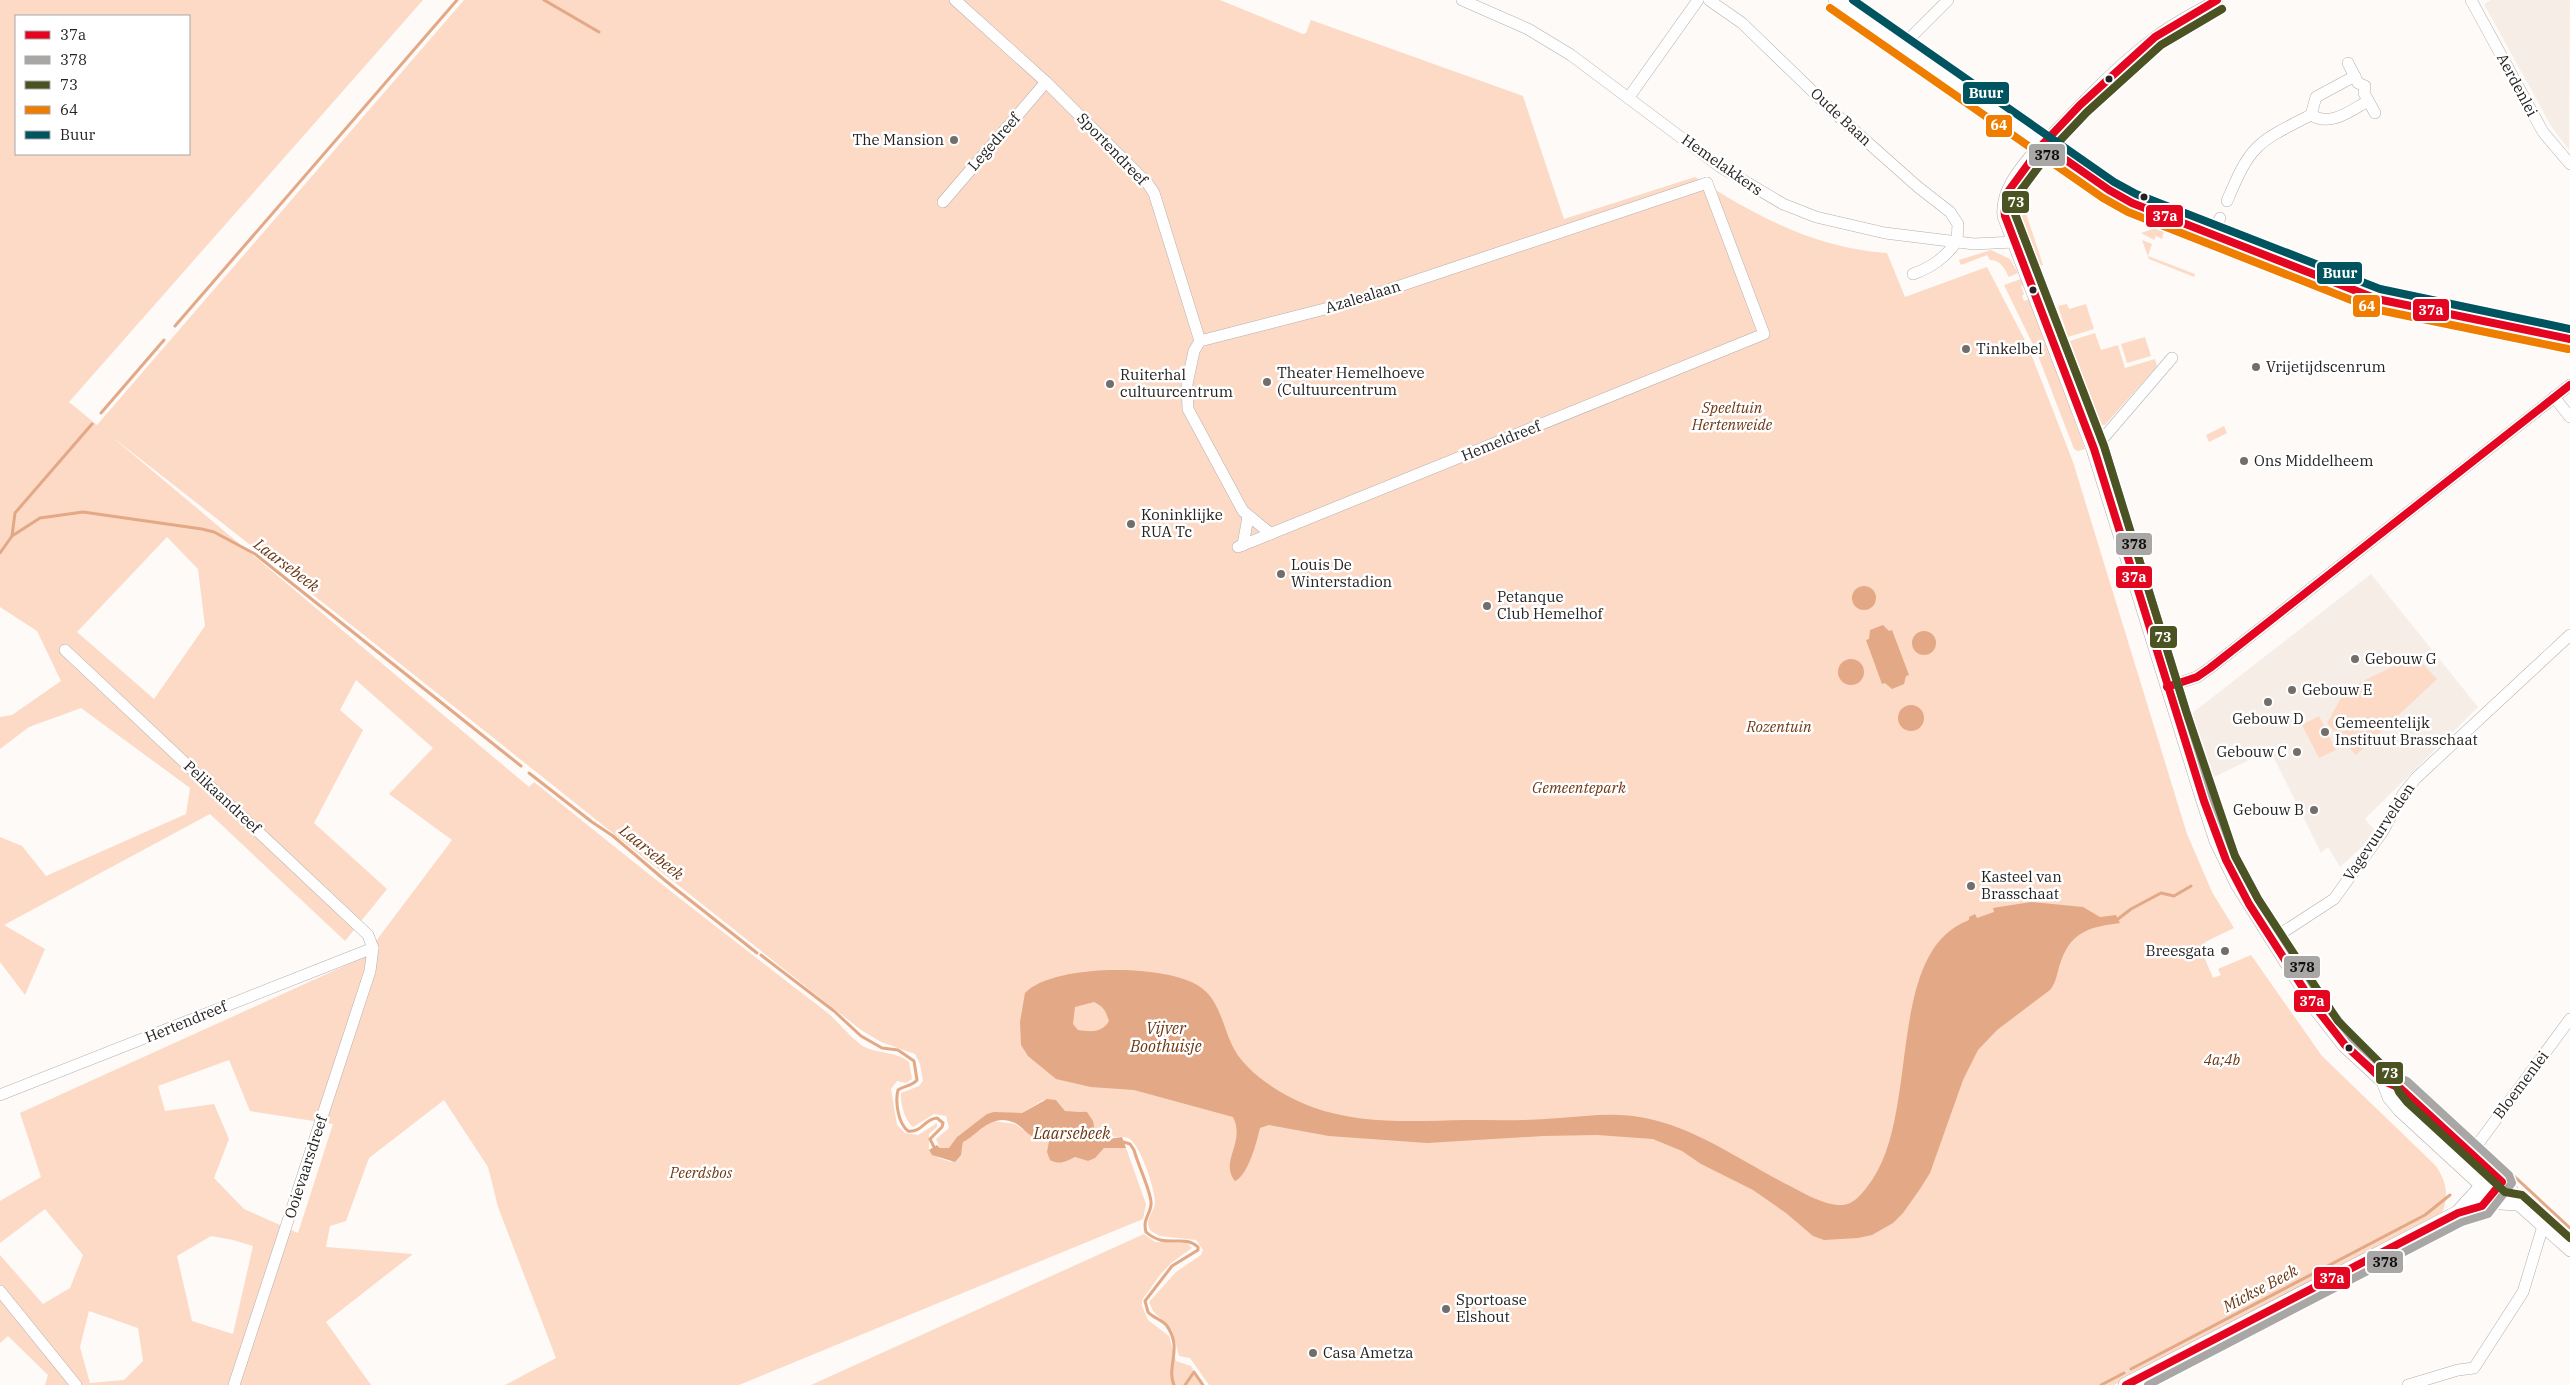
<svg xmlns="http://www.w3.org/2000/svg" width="2570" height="1385" viewBox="0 0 2570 1385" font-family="'IBM Plex Serif',serif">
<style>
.built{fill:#f7ede7}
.green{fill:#fcdac6;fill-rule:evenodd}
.water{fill:#e3a885;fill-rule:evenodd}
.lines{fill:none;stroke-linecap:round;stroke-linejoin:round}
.stream{stroke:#e3a885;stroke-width:3}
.minor-casing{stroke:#b2afad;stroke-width:12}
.major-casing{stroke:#b2afad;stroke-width:16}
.minor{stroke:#fffefe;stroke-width:11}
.major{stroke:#fffefe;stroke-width:15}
.bus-1-casing{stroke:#fff;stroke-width:11}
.bus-2-casing{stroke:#fff;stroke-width:11}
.bus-3-casing{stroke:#fff;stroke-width:11}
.bus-4-casing{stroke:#fff;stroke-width:11}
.bus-5-casing{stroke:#fff;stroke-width:11}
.bus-1{stroke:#e40521;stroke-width:8}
.bus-2{stroke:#a8a7a6;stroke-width:8}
.bus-3{stroke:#4a5321;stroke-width:8}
.bus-4{stroke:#ef7d00;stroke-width:8}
.bus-5{stroke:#005460;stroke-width:8}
.bus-dot{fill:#252221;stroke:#fff;stroke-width:2}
.poi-dot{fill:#716e6c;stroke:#fff;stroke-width:2}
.labels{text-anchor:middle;stroke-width:5;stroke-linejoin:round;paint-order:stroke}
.street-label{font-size:15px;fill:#252221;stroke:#fff}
.poi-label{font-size:15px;fill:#252221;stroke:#fff;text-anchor:start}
.park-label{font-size:15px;font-style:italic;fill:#6f3815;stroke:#fff}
.water-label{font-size:16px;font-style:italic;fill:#6c3612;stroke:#fff}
.line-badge{stroke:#fff;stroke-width:2}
.badge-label{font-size:14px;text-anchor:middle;font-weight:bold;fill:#fff}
.pale-badge-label{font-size:14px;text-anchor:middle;font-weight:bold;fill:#111}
</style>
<rect width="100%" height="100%" fill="#fdfaf8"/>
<g class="built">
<polygon points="2491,0 2570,0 2569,150 2551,126 2484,4"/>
<polygon points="2371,574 2478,707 2365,819 2377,833 2340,867 2328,847 2321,853 2270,750 2212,778 2191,714"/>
</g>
<g class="green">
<path d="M0,0H423L69,402L97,425L464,0H1220L1303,34L1306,33L1311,20L1523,96L1564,219L1695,177C1754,215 1814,248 1887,253L1905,297L1987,267L2028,346L2073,462L2187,834L2212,892L2234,928L2205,942L2208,950L2205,959L2213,978L2221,975L2218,969L2251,955L2322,1056L2435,1165C2447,1182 2449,1194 2442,1214L2114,1385H1209L1190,1358L1179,1356L1172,1330L1153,1311L1149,1302L1176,1272L1201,1255L1203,1250L1196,1240L1160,1236L1151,1231C1143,1219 1154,1214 1155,1202C1155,1189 1140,1143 1128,1138C1120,1135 1106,1138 1097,1138L1094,1127L1081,1111H1065L1056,1100H1043L1022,1113H990L959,1135L949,1149L940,1148L936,1139L949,1128L946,1116L934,1114L913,1127C905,1121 900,1103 901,1093L919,1086L923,1081L920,1064L915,1054L881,1042L861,1030C610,832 363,632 111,436L529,787L534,782C629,859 726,935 824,1010C837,1020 847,1034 860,1044C875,1055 895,1050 909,1062L912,1079L906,1083L897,1081L891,1089L897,1125L905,1133L918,1135L937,1123V1127L929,1134V1150L939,1158L951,1162L962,1151L963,1142L993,1121L1015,1124L1034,1137L1048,1134L1050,1136L1049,1142L1063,1163L1075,1157L1088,1161L1104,1148H1126L1146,1204L1143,1219L739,1385H505L556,1358L498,1207L488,1167L444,1100L369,1158L346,1221L330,1226L326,1247L413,1254L326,1322L371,1385H45L48,1375L8,1336L0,1343V1255L43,1304L70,1288L83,1255L45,1209L0,1243V1201L41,1177L20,1113L364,957L452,840L389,794L433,748L356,680L340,710L363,730L314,823L387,889L345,941L210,814L4,925L45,949L25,995L0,962V837L22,846L46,876L186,814L190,788L81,708L29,727L0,749V717L12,715L61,681L37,631L0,607ZM16,16H189V154H16ZM167,537L198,569L205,626L154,699L77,632ZM229,1060L250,1111L333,1124L298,1233L244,1209L214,1178L229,1139L214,1104L165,1111L158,1086ZM211,1236L233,1240L253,1246L233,1334L192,1321L177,1256ZM89,1311L138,1328L143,1361L124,1380L90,1383L80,1347Z"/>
<path d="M2029,186L2030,189L2023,191L2029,212L2026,213L2043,265L2032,268C2022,242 2005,215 2021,188Z"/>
<polygon points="2159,227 2164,230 2162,239 2156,236 2154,240 2141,233"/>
<polygon points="2142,240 2152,244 2148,256 2195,274 2194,277 2149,259"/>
<path d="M1991,250L2010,259L2018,273L2009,277C2004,268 2001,260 1990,260L1987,255L1961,265L1959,260Z"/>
<polygon points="2021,279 2024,285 2021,286 2024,294 2022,296 2024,301 2030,299 2085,449 2078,451 2074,449 2037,353 2004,285"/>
<polygon points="2067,304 2069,309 2086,304 2094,329 2068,337 2058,306"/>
<polygon points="2095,333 2101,350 2118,345 2125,368 2155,359 2157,366 2105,425 2100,425 2097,420 2070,341"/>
<polygon points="2145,337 2151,356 2127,363 2121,344"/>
<polygon points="2224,426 2227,433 2209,442 2206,435"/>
<polygon points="2415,656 2437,679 2356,755 2327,723 2341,698 2361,682"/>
<polygon points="2319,716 2336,750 2319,758 2302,725"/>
<polygon points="1144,1234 1155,1242 1187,1243 1192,1248 1171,1263 1160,1275 1142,1300 1142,1306 1148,1320 1169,1336 1176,1361 1191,1366 1202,1385 811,1385"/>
</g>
<g class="water">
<circle cx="1864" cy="598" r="12"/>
<polygon points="1883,625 1889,631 1892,630 1909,675 1906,676 1904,684 1892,689 1885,683 1882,684 1866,640 1869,639 1870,630"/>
<circle cx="1924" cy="643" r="12"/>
<circle cx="1851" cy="672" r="13"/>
<circle cx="1911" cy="718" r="13"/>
<path d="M2031,902L2083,907L2100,917L2116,915L2120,923C2092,927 2072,930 2061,961C2057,971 2057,982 2050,990L1997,1030L1978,1050L1963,1080L1930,1173L1920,1189L1903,1213L1893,1223L1872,1235L1858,1238L1824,1240L1813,1236L1786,1213L1753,1190L1701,1164L1682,1151L1653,1139L1597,1135L1543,1136L1427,1143L1329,1136L1269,1125L1260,1128C1257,1141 1248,1176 1235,1181C1219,1161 1246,1143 1233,1117L1134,1090L1091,1087L1056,1079L1028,1056L1021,1045L1020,1022L1025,993C1053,963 1172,963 1203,989C1219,1002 1223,1025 1231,1043C1244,1073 1283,1096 1312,1107C1361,1125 1415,1121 1466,1120C1497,1120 1528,1121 1559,1118C1588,1116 1616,1112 1645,1118C1697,1128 1744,1163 1790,1186C1805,1194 1826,1206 1843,1205C1853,1204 1861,1195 1867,1187C1923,1119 1882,953 1969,920V917L1975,914L1977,918L1994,912L1993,908ZM1094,1002C1103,1006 1106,1011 1109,1021C1102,1033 1091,1032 1078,1030L1073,1024L1075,1007Z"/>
<path d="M1047,1099L1056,1100L1065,1111L1087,1112L1093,1121L1096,1137L1108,1139L1122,1137L1126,1148H1104L1095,1158L1088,1161L1075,1157C1065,1162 1060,1165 1050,1160L1047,1152L1050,1136L1048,1134L1034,1137C1026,1134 1023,1127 1015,1123C992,1112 980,1133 963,1142L961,1155L955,1162L932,1155L929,1150L937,1145L940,1148H949L957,1137L987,1114L994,1112L1022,1113Z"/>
</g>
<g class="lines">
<g class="stream">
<polyline points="544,0 599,32"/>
<polyline points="175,326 457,0"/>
<polyline points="101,413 164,340"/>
<polyline points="12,536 15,513 92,424"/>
<polyline points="0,553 12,536 40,518 83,512 202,529 214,532 255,554 521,766"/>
<polyline points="529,773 592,822 613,836 667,882 757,953"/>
<polyline points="2118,919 2131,909 2161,893 2174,896 2191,886"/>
<path d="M761,955L834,1011L861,1036L882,1048L898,1050L914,1061L917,1080C911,1087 905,1085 898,1090C895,1102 898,1123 908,1131C922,1133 924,1119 937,1118L943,1123L942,1127L930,1139L935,1149"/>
<path d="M1120,1141L1130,1144L1134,1150C1138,1165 1150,1189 1151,1202C1152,1213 1142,1218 1146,1232C1166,1250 1183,1233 1198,1247V1250L1172,1266L1145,1301L1148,1312C1153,1318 1163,1320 1167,1326C1183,1348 1166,1367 1174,1385"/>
<polyline points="2489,1153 2570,1228"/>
<polyline points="2131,1369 2425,1215 2450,1195"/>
<polyline points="1185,1385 1194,1372 1203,1385"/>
<polyline points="2101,1385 2124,1373"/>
</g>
<defs>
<g id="minor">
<polyline points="955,0 1046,82 1148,184 1154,193 1200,341"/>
<polyline points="1462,0 1528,29 1571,55 1719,166 1783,204 1816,217 1885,233 1974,244 2014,242"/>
<polyline points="1709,0 1742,23 1838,116 1918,187 1950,212 1958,224 1957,241"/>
<polyline points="2471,0 2543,132 2570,164"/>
<polyline points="1901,47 1948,0"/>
<polyline points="2348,63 2358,83 2365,86 2364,93 2375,113"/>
<polyline points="1629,97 1698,0"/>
<path d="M2311,115C2331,127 2350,111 2368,101"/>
<polyline points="2311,115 2316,97 2355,76"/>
<path d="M2043,144C2078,107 2113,69 2154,38C2173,23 2196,12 2217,0"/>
<path d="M2227,201C2251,144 2256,143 2311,115"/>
<polyline points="943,202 1046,82"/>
<polyline points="2213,235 2220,218"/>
<path d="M1913,274C1932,267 1945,258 1957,241"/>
<polyline points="2554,397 2570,417"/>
<polyline points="2094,449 2172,358"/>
<polyline points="1271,534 1243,511 1188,409 1187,384 1194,351 1200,341 1352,302 1707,183"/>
<polyline points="1243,545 1248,517"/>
<polyline points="1238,547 1764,334 1707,183"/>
<polyline points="65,650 368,935 373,948 370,971 234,1385"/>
<polyline points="2167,687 2197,677 2210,668 2570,385"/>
<polyline points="2271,940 2334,899 2383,831 2403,794 2416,778 2570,635"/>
<polyline points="0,1095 373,948"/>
<polyline points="2449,1154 2472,1152 2570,1019"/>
<polyline points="2516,1203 2570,1251"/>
<polyline points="0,1291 76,1385"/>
<polyline points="2408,1385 2458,1370 2474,1368 2523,1292 2543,1226"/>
</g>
<g id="major">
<polyline points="1836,0 1915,57 2109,190 2132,203 2377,299 2570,339"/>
<path d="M2043,144C2026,165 2002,188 2005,216L2094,449L2204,801L2217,841L2238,884L2316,1008L2345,1045L2384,1081L2400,1088L2472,1152L2511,1192L2516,1203L2501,1202L2400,1109L2390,1097L2384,1081"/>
<polyline points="2458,1213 2489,1179"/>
<polyline points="2126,1385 2458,1213 2482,1206 2498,1187"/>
</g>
</defs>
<use href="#minor" class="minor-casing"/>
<use href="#major" class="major-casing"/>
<use href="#minor" class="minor"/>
<use href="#major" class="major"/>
<defs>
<g id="bus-1">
<polyline points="2043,144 2109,190 2132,203 2377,299 2570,339"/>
<polyline points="2167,687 2197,677 2210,668 2570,385"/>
<polyline points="2126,1385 2458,1213 2482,1206 2502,1182 2400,1088 2384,1081 2345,1045 2316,1008 2249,904 2226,860 2204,801 2094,449 2005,216 2004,206 2007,193 2043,144 2080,105 2155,37 2217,0"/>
</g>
<polyline id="bus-2" points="2148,1385 2462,1222 2488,1214 2512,1183 2509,1175 2407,1081 2390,1073 2352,1038 2324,1002 2258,899 2235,856 2213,798 2104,446 2015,214 2016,197 2022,189 2051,150 2087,112 2161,45 2222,9"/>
<polyline id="bus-3" points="2222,9 2161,45 2087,112 2051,150 2022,189 2016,197 2015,214 2104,446 2186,711 2235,856 2258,899 2338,1021 2392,1075 2399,1092 2407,1102 2505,1192 2522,1195 2570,1238"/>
<polyline id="bus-4" points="1830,8 2103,198 2128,212 2374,309 2568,349"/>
<polyline id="bus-5" points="1853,0 2114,182 2136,194 2380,289 2570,329"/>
</defs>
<use href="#bus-1" class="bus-1-casing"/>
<use href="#bus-2" class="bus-2-casing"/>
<use href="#bus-3" class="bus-3-casing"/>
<use href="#bus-4" class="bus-4-casing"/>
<use href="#bus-5" class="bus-5-casing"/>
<use href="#bus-1" class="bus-1"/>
<use href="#bus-2" class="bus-2"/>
<use href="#bus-3" class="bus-3"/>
<use href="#bus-4" class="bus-4"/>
<use href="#bus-5" class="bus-5"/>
</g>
<g class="bus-dot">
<circle cx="2109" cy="79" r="4.5"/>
<circle cx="2144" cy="197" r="4.5"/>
<circle cx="2033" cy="290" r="4.5"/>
<circle cx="2349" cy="1048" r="4.5"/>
</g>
<g class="poi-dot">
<circle cx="954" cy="140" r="5"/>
<circle cx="1966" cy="349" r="5"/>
<circle cx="2256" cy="367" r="5"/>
<circle cx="1267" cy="382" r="5"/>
<circle cx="1110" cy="384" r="5"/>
<circle cx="2244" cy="461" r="5"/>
<circle cx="1131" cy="524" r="5"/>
<circle cx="1281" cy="574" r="5"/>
<circle cx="1487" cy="606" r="5"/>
<circle cx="2355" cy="659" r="5"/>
<circle cx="2292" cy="690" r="5"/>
<circle cx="2268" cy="702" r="5"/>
<circle cx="2325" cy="732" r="5"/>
<circle cx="2297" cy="752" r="5"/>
<circle cx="2314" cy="810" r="5"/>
<circle cx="1971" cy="886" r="5"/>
<circle cx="2225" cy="951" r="5"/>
<circle cx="1446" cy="1309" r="5"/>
<circle cx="1313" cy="1353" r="5"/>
</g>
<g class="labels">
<g class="street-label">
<text transform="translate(2517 85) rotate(62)" y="5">Aerdenlei</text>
<text transform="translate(1841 117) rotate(43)" y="5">Oude Baan</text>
<text transform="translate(994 142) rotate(-49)" y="5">Legedreef</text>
<text transform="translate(1112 149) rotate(46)" y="5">Sportendreef</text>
<text transform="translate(1722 165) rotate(35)" y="5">Hemelakkers</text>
<text transform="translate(1363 297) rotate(-17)" y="5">Azalealaan</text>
<text transform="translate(1501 441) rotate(-22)" y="5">Hemeldreef</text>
<text transform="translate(222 797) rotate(43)" y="5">Pelikaandreef</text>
<text transform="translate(2379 832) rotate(-56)" y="5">Vagevuurvelden</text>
<text transform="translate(186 1022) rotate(-22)" y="5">Hertendreef</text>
<text transform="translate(2521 1085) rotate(-53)" y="5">Bloemenlei</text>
<text transform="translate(306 1167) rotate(-72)" y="5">Ooievaarsdreef</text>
</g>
<g class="poi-label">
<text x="944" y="145" text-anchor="end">The Mansion</text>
<text x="1976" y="354">Tinkelbel</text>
<text x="2266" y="372">Vrijetijdscenrum</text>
<text x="1277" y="378">Theater Hemelhoeve<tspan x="1277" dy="17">(Cultuurcentrum</tspan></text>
<text x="1120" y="380">Ruiterhal<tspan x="1120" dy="17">cultuurcentrum</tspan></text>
<text x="2254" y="466">Ons Middelheem</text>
<text x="1141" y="520">Koninklijke<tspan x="1141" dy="17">RUA Tc</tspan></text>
<text x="1291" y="570">Louis De<tspan x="1291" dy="17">Winterstadion</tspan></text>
<text x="1497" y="602">Petanque<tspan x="1497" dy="17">Club Hemelhof</tspan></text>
<text x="2365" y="664">Gebouw G</text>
<text x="2302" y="695">Gebouw E</text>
<text x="2268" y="724" text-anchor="middle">Gebouw D</text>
<text x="2335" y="728">Gemeentelijk<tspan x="2335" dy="17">Instituut Brasschaat</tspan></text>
<text x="2287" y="757" text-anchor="end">Gebouw C</text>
<text x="2304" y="815" text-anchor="end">Gebouw B</text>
<text x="1981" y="882">Kasteel van<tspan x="1981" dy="17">Brasschaat</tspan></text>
<text x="2215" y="956" text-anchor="end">Breesgata</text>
<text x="1456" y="1305">Sportoase<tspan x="1456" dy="17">Elshout</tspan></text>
<text x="1323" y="1358">Casa Ametza</text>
</g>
<g class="park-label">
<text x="1732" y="413">Speeltuin<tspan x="1732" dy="17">Hertenweide</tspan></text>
<text x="1779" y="732">Rozentuin</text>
<text x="1579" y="793">Gemeentepark</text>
<text x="2222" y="1065">4a;4b</text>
<text x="701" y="1178">Peerdsbos</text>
</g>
<g class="water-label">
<text transform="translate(287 565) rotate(37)" y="6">Laarsebeek</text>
<text transform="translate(652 852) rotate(39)" y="6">Laarsebeek</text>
<text x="1166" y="1034">Vijver<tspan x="1166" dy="18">Boothuisje</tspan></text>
<text x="1072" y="1139">Laarsebeek</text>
<text transform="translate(2260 1288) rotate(-28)" y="6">Mickse Beek</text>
</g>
</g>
<g class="line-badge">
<rect x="1962" y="81" width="48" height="24" rx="5" fill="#005460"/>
<rect x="1985" y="114" width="28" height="24" rx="5" fill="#ef7d00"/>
<rect x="2028" y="143" width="38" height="24" rx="5" fill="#a8a7a6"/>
<rect x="2001" y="190" width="29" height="24" rx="5" fill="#4a5321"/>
<rect x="2145" y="204" width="39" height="24" rx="5" fill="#e40521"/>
<rect x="2316" y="261" width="47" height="24" rx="5" fill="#005460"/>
<rect x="2352" y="294" width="29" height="24" rx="5" fill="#ef7d00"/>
<rect x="2412" y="298" width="38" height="24" rx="5" fill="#e40521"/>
<rect x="2115" y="532" width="38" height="24" rx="5" fill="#a8a7a6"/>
<rect x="2115" y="565" width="38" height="24" rx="5" fill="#e40521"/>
<rect x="2149" y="625" width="29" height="24" rx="5" fill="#4a5321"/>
<rect x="2283" y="955" width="38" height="24" rx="5" fill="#a8a7a6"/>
<rect x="2293" y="989" width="38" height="24" rx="5" fill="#e40521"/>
<rect x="2375" y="1061" width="29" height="24" rx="5" fill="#4a5321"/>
<rect x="2366" y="1250" width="38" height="24" rx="5" fill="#a8a7a6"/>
<rect x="2313" y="1266" width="38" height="24" rx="5" fill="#e40521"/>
</g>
<g class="badge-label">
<text x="1986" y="98">Buur</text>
<text x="1999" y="130">64</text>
<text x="2016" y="207">73</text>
<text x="2165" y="221">37a</text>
<text x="2340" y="278">Buur</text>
<text x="2367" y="311">64</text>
<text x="2431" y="315">37a</text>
<text x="2134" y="582">37a</text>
<text x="2163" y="642">73</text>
<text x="2312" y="1006">37a</text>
<text x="2390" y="1078">73</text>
<text x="2332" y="1283">37a</text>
</g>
<g class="pale-badge-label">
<text x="2047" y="160">378</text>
<text x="2134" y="549">378</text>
<text x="2302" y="972">378</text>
<text x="2385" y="1267">378</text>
</g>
<rect x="15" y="15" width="175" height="140" fill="#ffffff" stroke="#a8a7a6"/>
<rect x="25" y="31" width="25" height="8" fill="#e40521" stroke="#a8a7a6"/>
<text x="60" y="40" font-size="15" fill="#252221">37a</text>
<rect x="25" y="56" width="25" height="8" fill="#a8a7a6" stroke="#a8a7a6"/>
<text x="60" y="65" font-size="15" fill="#252221">378</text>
<rect x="25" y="81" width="25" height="8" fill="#4a5321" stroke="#a8a7a6"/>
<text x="60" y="90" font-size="15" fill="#252221">73</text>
<rect x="25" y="106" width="25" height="8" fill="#ef7d00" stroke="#a8a7a6"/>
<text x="60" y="115" font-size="15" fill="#252221">64</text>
<rect x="25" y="131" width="25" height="8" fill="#005460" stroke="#a8a7a6"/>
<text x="60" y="140" font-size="15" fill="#252221">Buur</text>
</svg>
